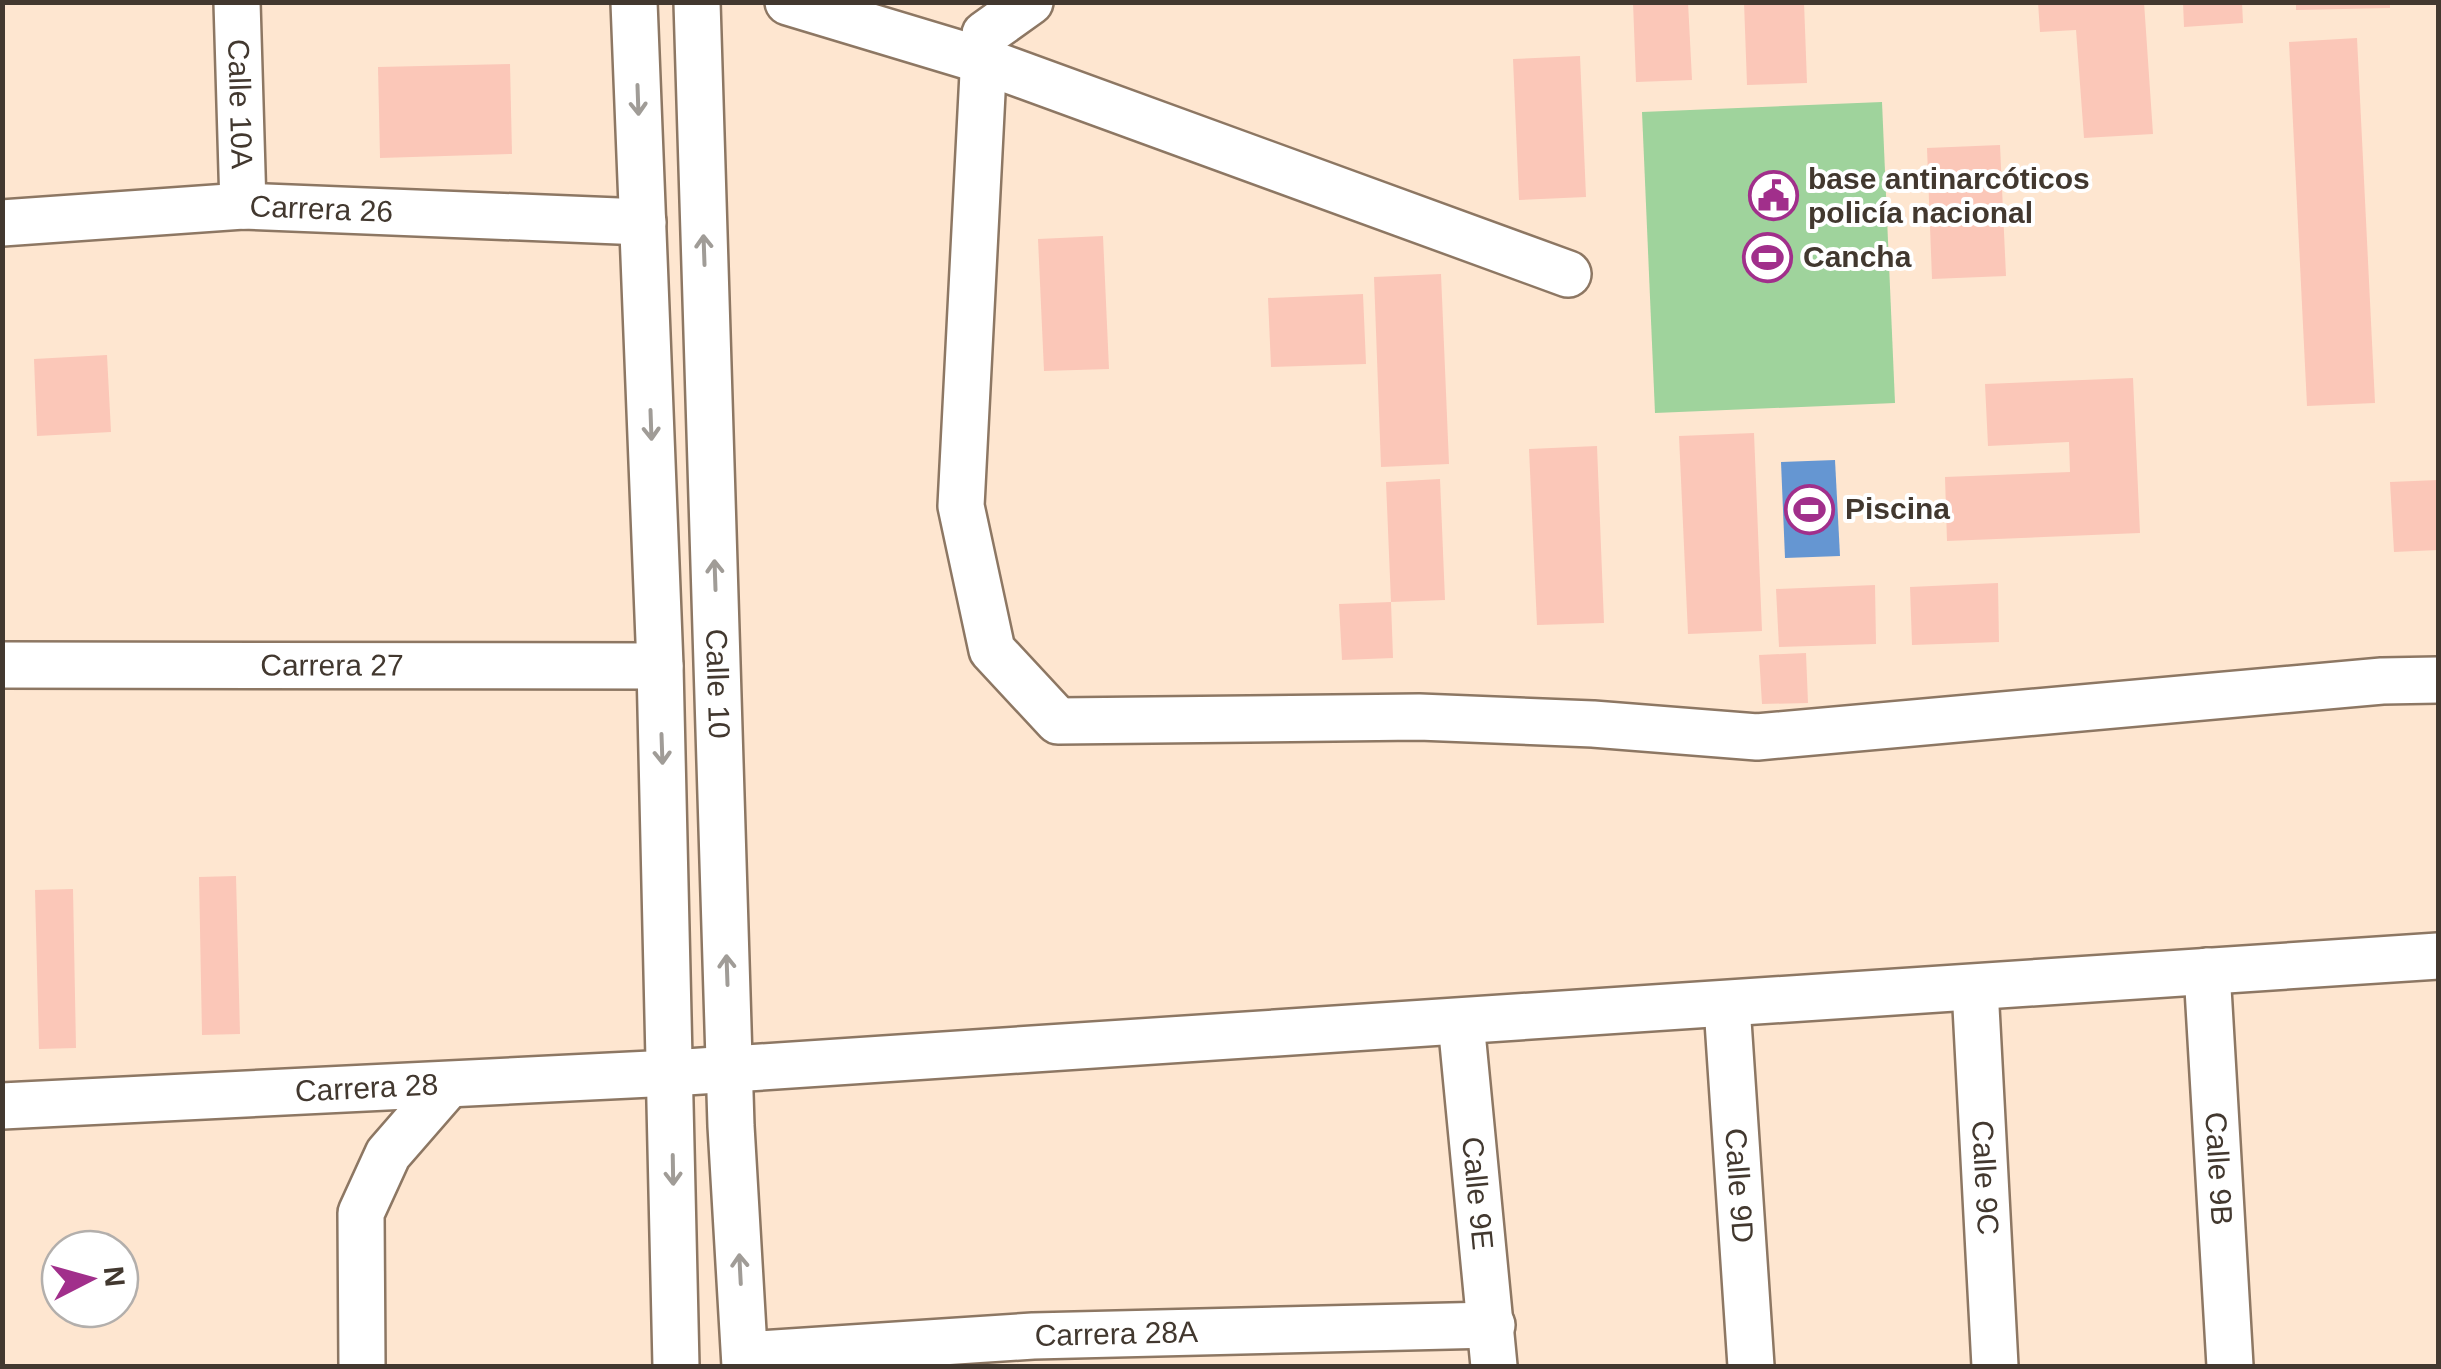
<svg xmlns="http://www.w3.org/2000/svg" width="2441" height="1369" viewBox="0 0 2441 1369" font-family="Arial,sans-serif">
<style>
.green{fill:#9fd39c}
.water{fill:#6596d2}
.building{fill:#fbc7b8}
.lines{fill:none;stroke-linecap:round;stroke-linejoin:round}
.minor-casing{stroke:#8d7763;stroke-width:50}
.minor{stroke:#fff;stroke-width:45}
.oneway{stroke:#a09c97}
.labels{text-anchor:middle;stroke-width:8;stroke-linejoin:round;paint-order:stroke}
.street-label{font-size:30px;fill:#42382f;stroke:#fff}
.poi-label{font-size:30px;font-weight:bold;fill:#42382f;stroke:#fff;text-anchor:start}
</style>
<rect width="100%" height="100%" fill="#fee6d0"/>
<polygon class="green" points="1882,102 1895,403 1655,413 1642,112"/>
<polygon class="water" points="1835,460 1840,556 1785,558 1781,462"/>
<g class="building">
<polygon points="1633,2 1688,2 1692,80 1636,82"/>
<polygon points="1744,2 1804,2 1807,83 1747,85"/>
<polygon points="2038,2 2144,2 2153,134 2084,138 2076,30 2040,32"/>
<polygon points="2183,2 2242,2 2243,23 2184,27"/>
<polygon points="2296,2 2390,2 2390,8 2296,10"/>
<polygon points="2357,38 2375,403 2307,406 2289,42"/>
<polygon points="1580,56 1586,197 1519,200 1513,59"/>
<polygon points="510,64 512,154 380,158 378,67"/>
<polygon points="2000,145 2006,276 1932,279 1927,148"/>
<polygon points="1103,236 1109,369 1044,371 1038,239"/>
<polygon points="1441,274 1449,464 1381,467 1374,277"/>
<polygon points="1363,294 1366,364 1271,367 1268,298"/>
<polygon points="107,355 111,432 37,436 34,359"/>
<polygon points="2133,378 2140,533 1947,541 1945,477 2070,472 2069,442 1988,446 1985,384"/>
<polygon points="1754,433 1762,631 1688,634 1679,436"/>
<polygon points="1597,446 1604,623 1537,625 1529,449"/>
<polygon points="1440,479 1445,600 1391,602 1386,482"/>
<polygon points="2438,480 2438,550 2394,552 2390,482"/>
<polygon points="1998,583 1999,642 1912,645 1910,587"/>
<polygon points="1875,585 1876,644 1779,647 1776,589"/>
<polygon points="1391,602 1393,658 1342,660 1339,604"/>
<polygon points="1806,653 1808,703 1762,704 1759,655"/>
<polygon points="236,876 240,1034 202,1035 199,877"/>
<polygon points="73,889 76,1048 39,1049 35,890"/>
</g>
<g class="lines">
<defs>
<g id="minor">
<path id="s1" d="M237,2L243,206"/>
<polyline points="634,2 660,666 676,1366"/>
<path id="s2" d="M697,2L731,1126L745,1366"/>
<polyline points="788,2 984,61 1568,274"/>
<polyline points="1030,2 985,34 961,506 992,650 1058,721 1419,717 1593,724 1757,737 2382,681 2438,680"/>
<path id="s3" d="M2,223L243,206L643,222"/>
<path id="s4" d="M2,665L660,666"/>
<path id="s5" d="M2207,971L2230,1366"/>
<path id="s6" d="M1975,988L1995,1366"/>
<path id="s7" d="M1727,1006L1751,1366"/>
<path id="s8" d="M1461,1022L1494,1366"/>
<path id="s9" d="M2,1106L671,1073L2438,956"/>
<path id="s10" d="M745,1355L1033,1336L1492,1325"/>
<polyline points="362,1366 361,1213 388,1154 448,1085"/>
</g>
</defs>
<use href="#minor" class="minor-casing"/>
<use href="#minor" class="minor"/>
</g>
<defs><path id="oneway-shaft" d="M-6 0H5M1.5-3L5.5 0L1.5 3" fill="none" stroke-width="1.6" stroke-linecap="round" stroke-linejoin="round" transform="scale(2.5)"/></defs>
<g class="oneway">
<use href="#oneway-shaft" transform="translate(638 100) rotate(88)"/>
<use href="#oneway-shaft" transform="translate(704 250) rotate(-92)"/>
<use href="#oneway-shaft" transform="translate(651 425) rotate(88)"/>
<use href="#oneway-shaft" transform="translate(715 575) rotate(-92)"/>
<use href="#oneway-shaft" transform="translate(662 749) rotate(88)"/>
<use href="#oneway-shaft" transform="translate(727 970) rotate(-92)"/>
<use href="#oneway-shaft" transform="translate(673 1170) rotate(89)"/>
<use href="#oneway-shaft" transform="translate(740 1269) rotate(-93)"/>
</g>
<defs>
<symbol id="civic-ring" viewBox="-11 -11 22 22"><circle r="9.5" fill="#fff" stroke="#a12f8b" stroke-width="1.5"/><path d="M-.6-6.5H3V-4.5H.6V-3L4-1V1h2V6H-6V1h2V-1L-.6-3ZM-1.2 2.5V6h2.4V2.5Z" fill="#a12f8b"/></symbol>
<symbol id="stadium-ring" viewBox="-11 -11 22 22"><circle r="9.5" fill="#fff" stroke="#a12f8b" stroke-width="1.5"/><path d="M0-5a6.5 5 0 1 0 0 10a6.5 5 0 1 0 0-10ZM-3.5-1.8h7v3.6h-7Z" fill="#a12f8b"/></symbol>
</defs>
<g fill-rule="evenodd">
<use href="#civic-ring" x="1746" y="168" width="55" height="55"/>
<use href="#stadium-ring" x="1740" y="230" width="55" height="55"/>
<use href="#stadium-ring" x="1782" y="482" width="55" height="55"/>
</g>
<g class="labels">
<g class="street-label">
<text dy="10" stroke="none"><textPath href="#s1" startOffset="102">Calle 10A</textPath></text>
<text dy="10" stroke="none"><textPath href="#s3" startOffset="320">Carrera 26</textPath></text>
<text dy="10" stroke="none"><textPath href="#s4" startOffset="330">Carrera 27</textPath></text>
<text dy="10" stroke="none"><textPath href="#s2" startOffset="682">Calle 10</textPath></text>
<text dy="10" stroke="none"><textPath href="#s9" startOffset="365">Carrera 28</textPath></text>
<text dy="10" stroke="none"><textPath href="#s5" startOffset="198">Calle 9B</textPath></text>
<text dy="10" stroke="none"><textPath href="#s6" startOffset="190">Calle 9C</textPath></text>
<text dy="10" stroke="none"><textPath href="#s7" startOffset="180">Calle 9D</textPath></text>
<text dy="10" stroke="none"><textPath href="#s8" startOffset="172">Calle 9E</textPath></text>
<text dy="10" stroke="none"><textPath href="#s10" startOffset="372">Carrera 28A</textPath></text>
</g>
<g class="poi-label">
<text x="1808" y="189">base antinarcóticos<tspan x="1808" dy="34">policía nacional</tspan></text>
<text x="1803" y="267">Cancha</text>
<text x="1845" y="519">Piscina</text>
</g>
</g>
<rect width="2441" height="1369" fill="none" stroke="#42382f" stroke-width="10"/>
<g transform="translate(90 1279) rotate(84)"><circle r="48" fill="#ffffff" stroke="#b3afac" stroke-width="2.5"/>
<path d="M0-8L18 38L0 25L-18 38Z" fill="#a12f8b"/>
<text y="-15" font-size="28" font-weight="bold" text-anchor="middle" fill="#42382f">N</text>
</g>
</svg>
